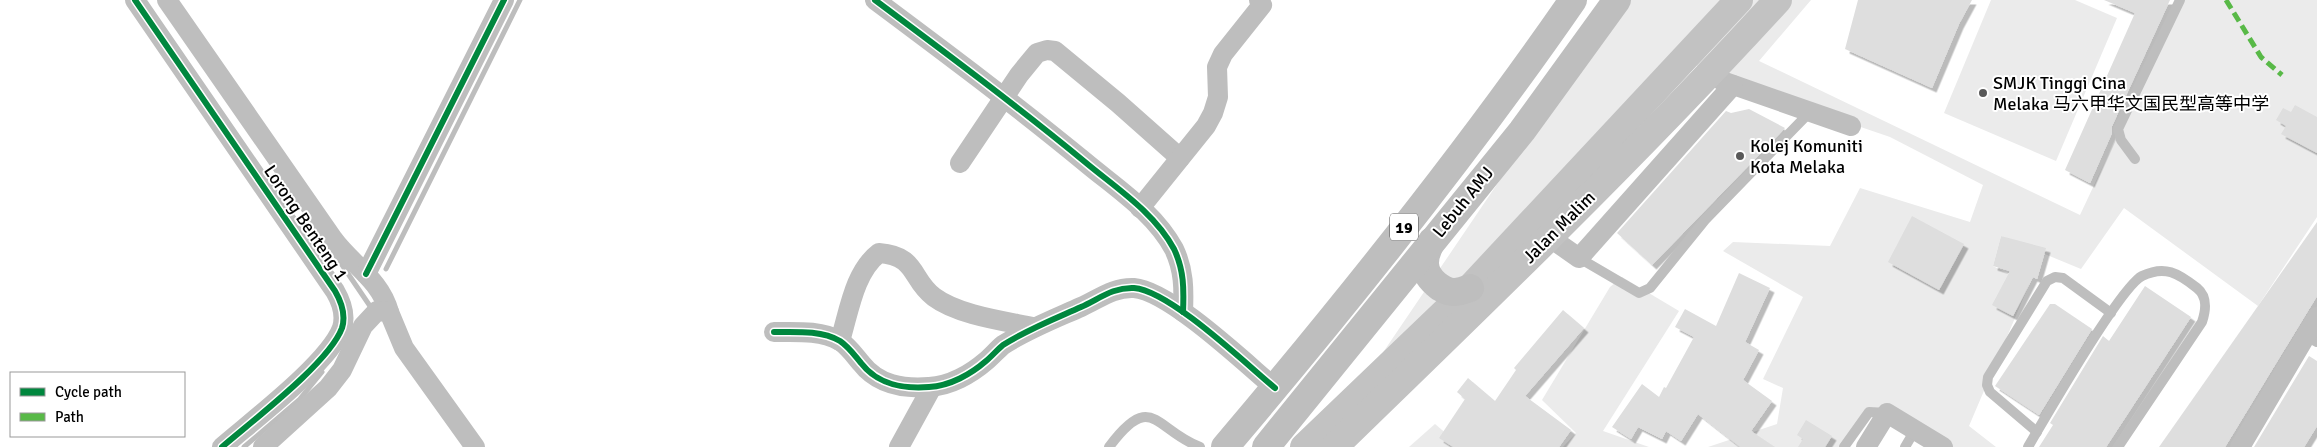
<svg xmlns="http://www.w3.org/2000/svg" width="2317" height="447" viewBox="0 0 2317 447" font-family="Signika,'Noto Sans SC',sans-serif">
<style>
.green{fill:#ebebeb}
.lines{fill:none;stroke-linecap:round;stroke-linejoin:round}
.stream{stroke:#bdbdbd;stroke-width:5}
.building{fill:#dedede;filter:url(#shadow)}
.service{stroke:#bebebe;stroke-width:10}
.minor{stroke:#bebebe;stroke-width:20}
.secondary{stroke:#c2c2c2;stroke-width:28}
.trunk{stroke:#bebebe;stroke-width:28}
.quiet{stroke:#58b947;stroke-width:5;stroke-dasharray:10 5;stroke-linecap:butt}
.cycleway-casing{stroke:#fff;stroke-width:9}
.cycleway{stroke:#00873e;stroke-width:6}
.poi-dot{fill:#595959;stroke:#fff;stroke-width:2}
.labels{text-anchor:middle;stroke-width:4;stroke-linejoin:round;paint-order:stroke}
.shield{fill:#fff;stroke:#4c4c4c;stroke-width:1}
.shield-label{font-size:16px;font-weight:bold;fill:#000}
.poi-label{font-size:18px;fill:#000;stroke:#fff;text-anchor:start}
.street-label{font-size:18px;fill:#000;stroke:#fff}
</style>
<defs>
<filter id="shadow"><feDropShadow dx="4.5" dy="4.5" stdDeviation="0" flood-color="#0004"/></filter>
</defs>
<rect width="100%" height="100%" fill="#fff"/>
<g class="green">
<polygon points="1622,0 1811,0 1759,61 2080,215 2181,0 2317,0 2317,217 2258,306 2124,208 2081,269 2001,236 1993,266 2029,285 1969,426 1996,447 1944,447 1869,412 1847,447 1708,447 1777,424 1783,388 1763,379 1803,297 1723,251 1733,242 1830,246 1860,188 1970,222 1983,185 1890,137 1709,75 1686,57 1346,407"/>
<polygon points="1991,0 2075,0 2117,18 2056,161 1944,113"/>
<polygon points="1622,277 1679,311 1603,431 1649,447 1563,447 1576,433 1542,400 1610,287"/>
<polygon points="1435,424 1462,447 1409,447"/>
</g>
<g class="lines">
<g class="stream">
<polyline points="336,256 372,309"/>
<polyline points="386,269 520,0"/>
<polyline points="244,447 299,400 322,372"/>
</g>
</g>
<g class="building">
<polygon points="1858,0 1972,0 1959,24 1932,88 1845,49"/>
<polygon points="2104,0 2170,0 2112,126 2112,133 2090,183 2065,170 2135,13"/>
<polygon points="2295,105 2317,117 2317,153 2281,134 2286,126 2276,120 2283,108 2291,112"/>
<polygon points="1749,109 1785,128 1652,265 1617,233 1726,111 1731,113"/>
<polygon points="1912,216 1964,244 1939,290 1888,262"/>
<polygon points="2317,222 2317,296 2225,447 2159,447"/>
<polygon points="2001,236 2046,248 2037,279 2033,277 2013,316 1992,305 2010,271 1993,266"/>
<polygon points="1739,273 1770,288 1745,342 1759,350 1743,380 1772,401 1751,431 1775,447 1740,447 1698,414 1681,441 1666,431 1662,439 1638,427 1631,439 1612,427 1642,384 1659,397 1664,387 1666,388 1694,337 1675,327 1685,309 1716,326"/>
<polygon points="2145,286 2191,317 2106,447 2039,447 2053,425 2050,423 2103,336 2109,341"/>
<polygon points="2050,304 2055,304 2092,329 2039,415 1995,386"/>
<polygon points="1563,310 1584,328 1525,396 1571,430 1559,447 1453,447 1439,438 1465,399 1457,392 1468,378 1495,401 1516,370 1514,368"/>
<polygon points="2309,356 2317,361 2317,426 2304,447 2254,447"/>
<polygon points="1806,420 1832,436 1825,447 1798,447 1803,439 1797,435"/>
</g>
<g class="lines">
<g class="service">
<polyline points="2135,159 2121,140 2118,129 2180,0"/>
<polyline points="1579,258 1639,293 1650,288 1705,220 1810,112"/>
<polyline points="2306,336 2317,342"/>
<polyline points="2037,432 1990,392 1987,385 1988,377 2047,281 2055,277 2063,278 2111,313"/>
<path d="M1109,447C1152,389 1155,430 1200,447"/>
<polyline points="1844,447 1869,412 1887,413"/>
<polyline points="1905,447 1915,430"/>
<path d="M2028,447C2045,418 2120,287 2142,276C2165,265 2178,273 2197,288C2208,297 2206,310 2202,322L2118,447"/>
</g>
<g class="minor">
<path d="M135,0L335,291C342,303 346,315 342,328C329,363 252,421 222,447"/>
<path d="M167,0L333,239C352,265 380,279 389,312"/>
<path d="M875,0C946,53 1017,106 1085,162C1116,188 1154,212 1174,249C1184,270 1184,289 1183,312"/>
<polyline points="1722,81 1851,126"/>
<polyline points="960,163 1019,75 1037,53 1047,50 1055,51 1118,103 1180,158"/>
<polyline points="1140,208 1206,126 1213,113 1218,97 1217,67 1223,54 1262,5 1259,0"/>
<polyline points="1549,237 1579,258 1733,85"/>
<polyline points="366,274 504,0"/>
<path d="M774,332C795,332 821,330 840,341C849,347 855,356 861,363C878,385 903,389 929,387C950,386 971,374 986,361C992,356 997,350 1003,345C1028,329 1054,319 1081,307C1099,299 1113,287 1134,288C1170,291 1245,363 1275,388"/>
<path d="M840,341C849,312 854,272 879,253C918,256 910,279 934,297C958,315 1004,321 1033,327"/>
<polyline points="263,447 328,388 342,370 363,326 377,311 389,312 404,348 475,447"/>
<polyline points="899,447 932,387"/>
<polyline points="1866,447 1887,413 1943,447"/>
<polyline points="2240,447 2317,317"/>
</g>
<g class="secondary">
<polyline points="1304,447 1470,288 1739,0"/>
<path d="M1334,447C1485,301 1636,155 1778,0"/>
</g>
<g class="trunk">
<path d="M1432,241C1423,257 1421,271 1436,284C1440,288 1448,292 1454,292C1459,292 1465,290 1470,288"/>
<path d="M1225,447C1347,303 1466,155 1573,0"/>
<polyline points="1266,447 1522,131 1617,0"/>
</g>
<polyline class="quiet" points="2226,0 2261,57 2282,75"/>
<defs>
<g id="cycleway">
<path d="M135,0L335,291C342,303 346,315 342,328C329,363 252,421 222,447"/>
<path d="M875,0C946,53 1017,106 1085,162C1116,188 1154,212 1174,249C1184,270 1184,289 1183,312"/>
<polyline points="366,274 504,0"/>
<path d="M774,332C795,332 821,330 840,341C849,347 855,356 861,363C878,385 903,389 929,387C950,386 971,374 986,361C992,356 997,350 1003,345C1028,329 1054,319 1081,307C1099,299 1113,287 1134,288C1170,291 1245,363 1275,388"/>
</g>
</defs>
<use href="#cycleway" class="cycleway-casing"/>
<use href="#cycleway" class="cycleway"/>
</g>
<g class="poi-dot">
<circle cx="1983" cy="93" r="5"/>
<circle cx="1740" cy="156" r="5"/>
</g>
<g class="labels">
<rect class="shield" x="1390" y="213.5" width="28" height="27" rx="4"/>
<g class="shield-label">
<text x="1404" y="233">19</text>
</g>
<g class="poi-label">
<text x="1993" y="89">SMJK Tinggi Cina<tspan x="1993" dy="21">Melaka 马六甲华文国民型高等中学</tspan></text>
<text x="1750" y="152">Kolej Komuniti<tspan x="1750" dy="21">Kota Melaka</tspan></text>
</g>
<g class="street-label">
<text transform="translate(1463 202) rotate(-51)" y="6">Lebuh AMJ</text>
<text transform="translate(306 223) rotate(56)" y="6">Lorong Benteng 1</text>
<text transform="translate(1559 227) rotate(-45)" y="6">Jalan Malim</text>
</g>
</g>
<rect x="10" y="372" width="175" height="65" fill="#ffffff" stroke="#999999"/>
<rect x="20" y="388" width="25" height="8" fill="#00873e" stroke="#999999"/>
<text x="55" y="397" font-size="15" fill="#000000">Cycle path</text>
<rect x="20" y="413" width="25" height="8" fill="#58b947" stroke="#999999"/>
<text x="55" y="422" font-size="15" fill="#000000">Path</text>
</svg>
